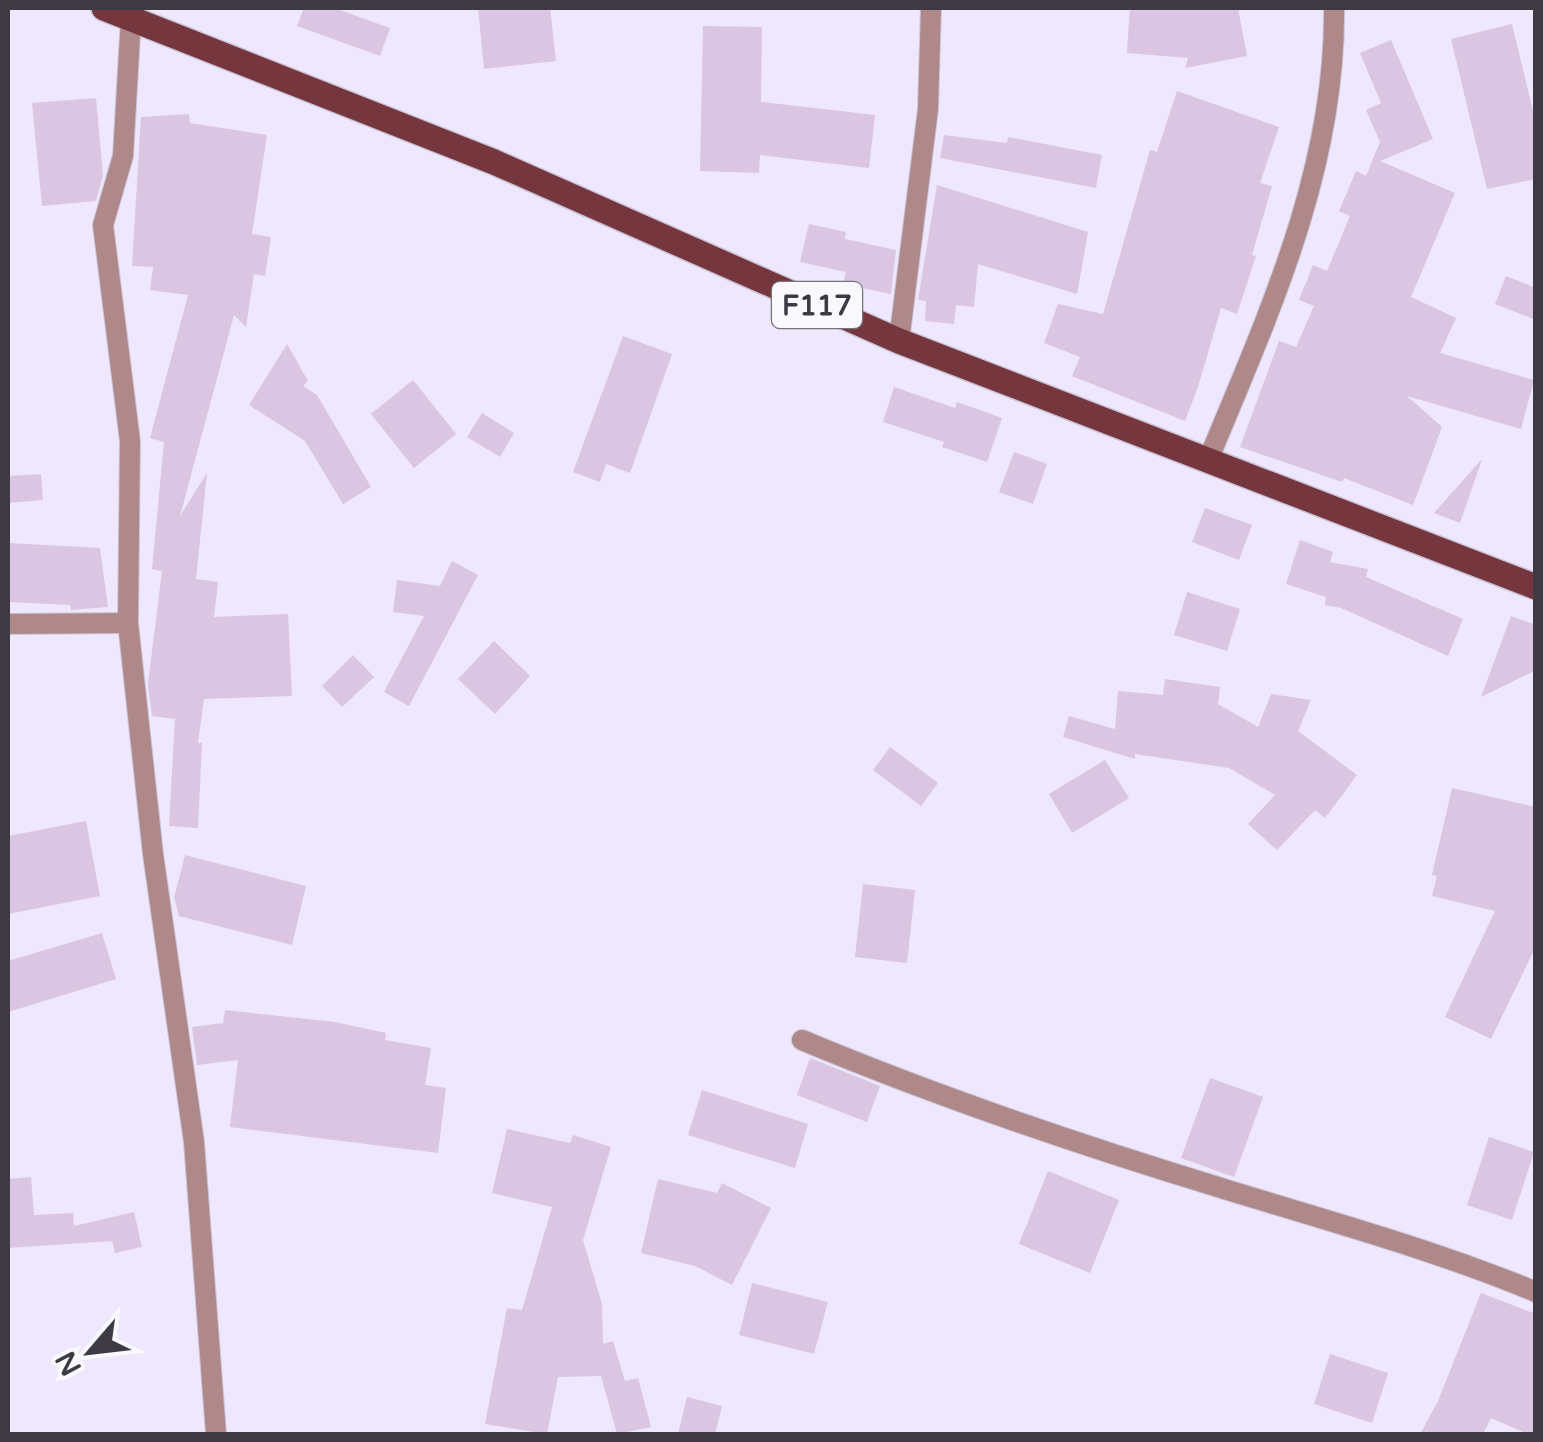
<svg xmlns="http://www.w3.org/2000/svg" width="1543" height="1442" viewBox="0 0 1543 1442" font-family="'Varela Round',sans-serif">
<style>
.building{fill:#dac5e3}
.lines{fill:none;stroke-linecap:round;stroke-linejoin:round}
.street-casing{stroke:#cbc4d8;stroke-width:22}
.primary-casing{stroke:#cbc4d8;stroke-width:28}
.street{stroke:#af888a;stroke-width:20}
.primary{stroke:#76363d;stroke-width:25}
.labels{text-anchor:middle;stroke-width:10;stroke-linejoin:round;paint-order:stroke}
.shield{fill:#f9f8fc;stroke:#75737a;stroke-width:2.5}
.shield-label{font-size:28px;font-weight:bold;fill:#3d3a43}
</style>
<rect width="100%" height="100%" fill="#eee7fd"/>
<g class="building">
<polygon points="304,8 334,8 390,28 380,56 297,26"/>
<polygon points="478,8 550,8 556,61 484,69"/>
<polygon points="1130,8 1238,8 1247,56 1185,68 1188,58 1127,53"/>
<polygon points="1512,24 1536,124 1536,179 1487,189 1451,39"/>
<polygon points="703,26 762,27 761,102 875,115 869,168 760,155 759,173 700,171"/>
<polygon points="1391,40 1433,139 1380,161 1455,193 1411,297 1456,318 1440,353 1534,380 1521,429 1407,396 1442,427 1413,505 1344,478 1342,482 1240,447 1279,341 1296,347 1314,306 1299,300 1313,265 1327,271 1350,216 1339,211 1356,171 1366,176 1380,142 1366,110 1381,103 1360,53"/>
<polygon points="1177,91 1279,127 1260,183 1272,186 1252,255 1256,256 1237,314 1221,308 1198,387 1185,421 1072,376 1080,357 1044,343 1058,304 1103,314 1150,150 1157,152"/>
<polygon points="96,98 103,175 96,201 42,206 32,103"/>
<polygon points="189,114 190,123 267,135 252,234 271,237 265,276 254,274 246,327 234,315 180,516 207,473 196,579 218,582 214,617 288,614 292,696 204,699 198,743 202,743 198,828 169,826 175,719 152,716 148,684 162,571 152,569 164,442 150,438 188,295 150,290 153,267 132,266 141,117"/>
<polygon points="944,135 1007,143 1008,137 1102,155 1096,188 940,158"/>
<polygon points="937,185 1088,232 1077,294 978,264 974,307 956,305 954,324 925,321 926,301 918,300"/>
<polygon points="809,224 846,232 845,239 896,250 891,294 843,284 846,272 800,262"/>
<polygon points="1506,276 1536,288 1536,320 1495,304"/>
<polygon points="623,336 672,354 630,473 606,464 600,482 573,472"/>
<polygon points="287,344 308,381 303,386 317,395 371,487 343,504 305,441 249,405"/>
<polygon points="413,380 456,434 414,468 371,414"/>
<polygon points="894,387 955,408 957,402 1002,418 987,462 942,447 944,442 883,422"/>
<polygon points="482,413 514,433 500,457 467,437"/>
<polygon points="1014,452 1047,464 1033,504 999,492"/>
<polygon points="1482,459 1460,523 1434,513"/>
<polygon points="41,474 43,500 8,503 8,476"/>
<polygon points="1205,508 1252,525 1239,560 1192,542"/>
<polygon points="1300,540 1333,552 1330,562 1368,569 1366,577 1463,619 1448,656 1341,608 1325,605 1326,597 1286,584"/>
<polygon points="8,543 100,548 108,607 71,610 70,605 8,602"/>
<polygon points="452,561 478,575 409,706 384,692 424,616 393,612 397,580 440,586"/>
<polygon points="1187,592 1240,609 1227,651 1174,635"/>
<polygon points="1511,616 1536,625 1536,670 1481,697"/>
<polygon points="494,641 530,676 495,714 458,679"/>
<polygon points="353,655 374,677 342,707 322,686"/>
<polygon points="1165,679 1220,687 1218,704 1258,727 1271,694 1311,700 1298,731 1357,775 1325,818 1315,810 1277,850 1248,824 1275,795 1229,768 1135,754 1135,759 1063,737 1069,716 1115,729 1118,691 1163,695"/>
<polygon points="890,747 938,783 921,806 873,770"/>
<polygon points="1105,760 1129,798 1072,833 1049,794"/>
<polygon points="1452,788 1536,807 1536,946 1491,1039 1445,1017 1495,911 1432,896 1437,876 1432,875"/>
<polygon points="86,821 100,896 8,914 8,836"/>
<polygon points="185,855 306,886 292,945 179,916 174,898"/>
<polygon points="863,884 915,890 907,963 855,957"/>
<polygon points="102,933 116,979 8,1012 8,961"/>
<polygon points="225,1010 335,1022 386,1033 385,1040 431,1048 425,1085 446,1088 438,1153 230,1127 238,1060 197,1065 192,1027 223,1023"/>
<polygon points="810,1058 880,1086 867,1122 797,1095"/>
<polygon points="1210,1078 1263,1097 1234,1177 1181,1158"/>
<polygon points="702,1090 808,1124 795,1168 688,1135"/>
<polygon points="507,1129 570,1143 573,1135 611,1147 583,1240 602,1304 603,1344 613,1341 625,1381 638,1378 651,1427 617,1434 601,1376 558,1377 547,1434 485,1424 507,1308 522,1310 552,1207 492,1193"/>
<polygon points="1489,1137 1534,1152 1512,1220 1467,1205"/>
<polygon points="1048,1171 1119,1200 1090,1273 1019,1244"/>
<polygon points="31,1177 34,1215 73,1213 74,1226 134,1212 142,1247 115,1253 112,1241 8,1248 8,1179"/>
<polygon points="658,1179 717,1193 722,1183 771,1208 732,1285 695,1266 641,1253"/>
<polygon points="752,1283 828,1302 814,1354 739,1335"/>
<polygon points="1481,1293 1536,1314 1536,1434 1528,1434 1491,1418 1483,1434 1420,1434 1438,1401"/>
<polygon points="1330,1354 1388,1373 1372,1423 1314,1404"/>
<polygon points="687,1397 722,1406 715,1434 678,1434"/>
</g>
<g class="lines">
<defs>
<g id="street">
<polyline points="131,18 123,156 103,225 130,441 128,623 153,854 194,1142 216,1434"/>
<polyline points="899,341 928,109 931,8"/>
<path d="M1209,458C1269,313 1336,168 1334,8"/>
<polyline points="8,624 128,623"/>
<path d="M802,1040C938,1097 1077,1144 1218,1187C1324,1220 1433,1249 1536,1292"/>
</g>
<polyline id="primary" points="104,8 494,162 899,341 1536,587"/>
</defs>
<use href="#street" class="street-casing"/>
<use href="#primary" class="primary-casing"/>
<use href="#street" class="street"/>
<use href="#primary" class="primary"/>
</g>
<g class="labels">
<rect class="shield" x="772" y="282" width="90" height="46" rx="8"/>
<g class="shield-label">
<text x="817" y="315">F117</text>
</g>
</g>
<rect width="1543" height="1442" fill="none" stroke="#3d3a43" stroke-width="20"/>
<g transform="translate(90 1352) rotate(242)" stroke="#f9f8fc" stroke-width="8" paint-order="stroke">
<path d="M0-8L18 38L0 25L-18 38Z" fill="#3d3a43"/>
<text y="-15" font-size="28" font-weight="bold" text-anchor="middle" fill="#3d3a43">N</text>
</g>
</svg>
